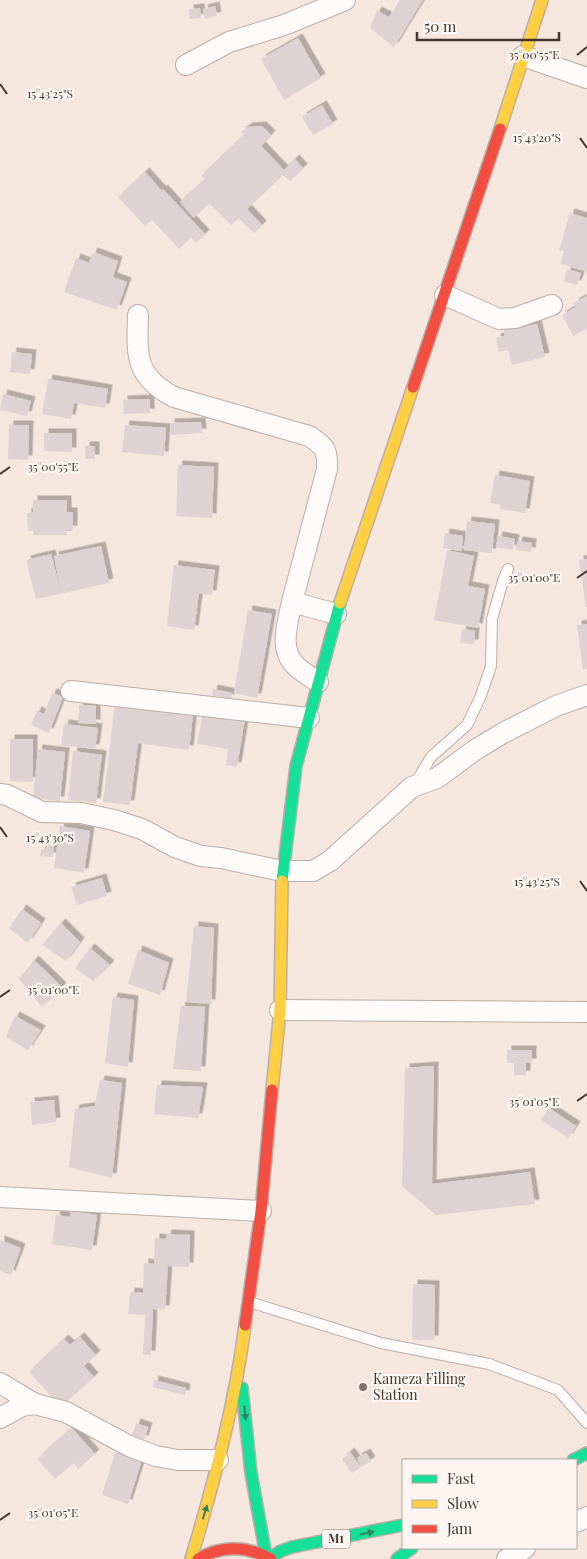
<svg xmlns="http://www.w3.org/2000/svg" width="587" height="1559" viewBox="0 0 587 1559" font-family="'Playfair Display',serif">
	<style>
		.building { fill: #ded2d2; filter: url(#shadow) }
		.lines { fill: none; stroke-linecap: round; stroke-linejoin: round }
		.lane-casing { stroke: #bbaea8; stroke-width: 12 }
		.street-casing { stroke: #bbaea8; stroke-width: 22 }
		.fast-casing { stroke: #bbaea8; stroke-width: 14 }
		.slow-casing { stroke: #bbaea8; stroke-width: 14 }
		.jam-casing { stroke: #bbaea8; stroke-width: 14 }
		.lane { stroke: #fefbfa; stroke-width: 10 }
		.street { stroke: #fefbfa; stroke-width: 20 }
		.fast { stroke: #16e098; stroke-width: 11 }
		.slow { stroke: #ffcf43; stroke-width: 11 }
		.jam { stroke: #f24e42; stroke-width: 11 }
		.oneway { fill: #2f825e }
		.ticks { fill: none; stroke: #43362f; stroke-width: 2 }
		.poi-dot { fill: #81746c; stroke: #fcf5f1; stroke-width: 2 }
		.labels { text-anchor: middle; stroke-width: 4.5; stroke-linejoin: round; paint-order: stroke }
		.shield { fill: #fcf5f1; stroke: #7a6f69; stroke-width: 1 }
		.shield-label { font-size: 12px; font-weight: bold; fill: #43362f }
		.poi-label { font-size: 14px; fill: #43362f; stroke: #fcf5f1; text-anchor: start }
		.ticks-label { font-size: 12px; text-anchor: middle; fill: #43362f; stroke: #fcf5f1; stroke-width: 4.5; stroke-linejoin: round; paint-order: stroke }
	</style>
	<defs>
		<filter id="shadow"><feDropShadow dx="4.5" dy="-4.5" stdDeviation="0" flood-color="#0004"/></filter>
	</defs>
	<rect width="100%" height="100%" fill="#f5e6de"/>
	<!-- building -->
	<path class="building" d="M400,0H423L394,47L370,28L377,11L389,17Z
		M215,6L217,16L205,19L203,9Z
		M200,8L201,18L190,19L189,9Z
		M298,38L321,78L284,100L261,59Z
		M322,105L333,124L313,135L302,117Z
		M262,126L271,135L261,146L284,170L295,159L303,168L290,181L283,175L247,209L262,225L254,233L239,218L231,225L209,203L194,218L180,202L205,180L201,176L244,135L241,132L248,127Z
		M145,172L162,191L163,189L205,234L196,243L191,237L179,249L152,220L145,226L118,197Z
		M570,213L587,218V272L561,264L564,251L559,250Z
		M93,252L118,261L113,277L127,282L117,310L64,292L76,258L89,263Z
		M567,269L581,273L577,285L564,281Z
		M587,296V329L573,336L562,315L576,307L574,303Z
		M517,324V328L537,324L545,357L512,365L508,350L499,352L496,338L505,336L503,328Z
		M12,352L32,354L30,374L10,372Z
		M48,379L108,389L105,408L74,403L71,419L42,414Z
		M3,394L31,401L27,416L0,410Z
		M150,399V413L124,414L123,400Z
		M201,422L202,433L171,435L170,423Z
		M9,425H29L28,460L8,459Z
		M125,425L166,428L164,456L122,452Z
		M44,433H72V452L44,451Z
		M85,446H95V459H86Z
		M178,465L214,467L212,518L176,516Z
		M495,475L530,481L525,513L500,509L501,505L490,503Z
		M33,500H67V512H73V530H67V535H33V531H28L27,513L33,512Z
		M467,521L495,524L492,553L464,550Z
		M445,533L463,536L461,551L443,548Z
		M498,536L515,539L513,550L496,547Z
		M518,541L532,543L531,552L516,550Z
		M101,546L109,583L36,599L26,560L51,554L61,591L54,556Z
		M447,550L474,556L468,586L485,589L478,628L434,620Z
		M587,559V607H586L579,560Z
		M174,565L215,570L212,595L199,593L194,630L167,626Z
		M248,610L272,614L257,698L234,693Z
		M587,624V669H583L577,625Z
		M462,629L475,631L474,644L460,643Z
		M213,689L232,693L231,699L212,695Z
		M52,693L63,697L49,733L31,725L37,711L44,714Z
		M115,704L193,714L189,750L138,743L130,805L103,802Z
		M79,705L96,706V724L78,723Z
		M203,711L245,718L237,767L226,765L228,749L197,744Z
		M64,724L98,728L95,749L61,745Z
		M10,739H33V782L10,781Z
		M38,749L65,752L60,801L33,798Z
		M73,751L102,755L96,803L68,800Z
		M60,826L90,831L84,873L54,868Z
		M47,839H54L53,857L40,856L41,849L46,850Z
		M102,878L107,896L77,905L71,887Z
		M22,909L41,923L28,943L9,928Z
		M61,923L80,942L66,961L42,945Z
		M194,926L214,928L211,1004L186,1002Z
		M90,948L110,965L93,981L75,968Z
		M138,950L169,963L160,995L128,984Z
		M34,960L62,987L42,1007L19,979Z
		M113,997L134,1000L128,1067L105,1063Z
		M181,1006L205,1007L201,1071L173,1069Z
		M15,1016L41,1030L28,1050L6,1037Z
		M507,1050H532V1063H526V1075H514V1063H507Z
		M434,1066L432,1184L530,1172L535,1204L436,1215L402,1186L405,1068Z
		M100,1080L122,1083L112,1178L69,1167L75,1109L95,1106Z
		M157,1085L203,1087L198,1118L154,1114Z
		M54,1100L56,1122L32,1125L30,1102Z
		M549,1108L576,1126L568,1138L541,1120Z
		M71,1211L97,1215L92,1250L52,1244L56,1215L70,1217Z
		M167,1234L190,1235L189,1267L168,1266L165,1310L153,1309L151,1355H143L145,1315L128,1314L130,1292L143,1293L144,1263L154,1264L155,1238L166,1239Z
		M0,1240L21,1248L11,1275L0,1271Z
		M413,1284L435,1285L434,1340H412Z
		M80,1337L96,1355L84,1366L94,1377L61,1407L29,1372L64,1339L70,1345Z
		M154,1380L186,1388L185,1395L153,1387Z
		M136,1423L148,1427L144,1440L132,1436Z
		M72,1428L95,1454L78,1469L74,1463L55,1479L37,1459Z
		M115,1452L142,1460L128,1504L102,1495Z
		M350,1452L361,1467L352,1473L342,1459Z
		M366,1453L371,1461L362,1467L357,1458Z"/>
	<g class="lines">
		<defs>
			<path id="lane" d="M416,782L431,757L467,725L480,698L491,666L492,619L503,581L508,569
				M249,1302L381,1343L489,1364L558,1390L587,1423"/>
			<path id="street" d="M523,56L587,78
				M186,65L229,42L284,25L345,0
				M445,295L499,319L515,318L552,305
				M138,315C137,355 134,376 174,397L309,436C325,446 328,450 327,469L292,602L336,614
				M292,602C288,622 278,649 296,666C302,672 311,677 318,682
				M71,691L309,718
				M0,794L7,795L42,812L81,813L114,820L142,829L175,847L201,856L221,858L282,871H313L330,861L412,787L437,778L475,750L503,733L556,706L587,695
				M280,1010L587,1012
				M0,1197L261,1211
				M0,1383L35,1404
				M0,1418L22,1406L35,1404L66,1412L129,1446L156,1456L178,1460H218
				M576,1522L587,1517
				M507,1559L525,1548"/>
			<path id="fast" d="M282,881L296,766L340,603
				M242,1388L251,1473L266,1556
				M573,1460L587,1453
				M270,1558L281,1551L292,1547L403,1525
				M397,1559L412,1548"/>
			<path id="slow" d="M500,129L542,0
				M340,603L413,387
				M272,1090L280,1010L282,881
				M191,1559C214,1482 235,1404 245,1325"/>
			<path id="jam" d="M413,387L500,129
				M245,1325L261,1211L272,1090
				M198,1559C222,1545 247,1546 271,1559"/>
		</defs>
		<!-- lane casing -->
		<use href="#lane" class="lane-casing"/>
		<!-- street casing -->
		<use href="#street" class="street-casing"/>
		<!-- fast casing -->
		<use href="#fast" class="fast-casing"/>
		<!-- slow casing -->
		<use href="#slow" class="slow-casing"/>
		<!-- jam casing -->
		<use href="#jam" class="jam-casing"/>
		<!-- lane -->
		<use href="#lane" class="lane"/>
		<!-- street -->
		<use href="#street" class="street"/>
		<!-- fast -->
		<use href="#fast" class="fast"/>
		<!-- slow -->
		<use href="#slow" class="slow"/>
		<!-- jam -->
		<use href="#jam" class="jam"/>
	</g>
	<!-- one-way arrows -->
	<defs><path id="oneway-solid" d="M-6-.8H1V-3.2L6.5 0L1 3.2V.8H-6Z" transform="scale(1.25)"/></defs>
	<g class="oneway">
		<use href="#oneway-solid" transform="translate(245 1413) rotate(84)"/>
		<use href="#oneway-solid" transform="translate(205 1512) rotate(-73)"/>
		<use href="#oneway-solid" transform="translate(367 1533) rotate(-12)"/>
	</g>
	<!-- ticks -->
	<path class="ticks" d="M577,55L587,47M0,84L7,94M580,138L587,148M0,474L10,467M577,578L587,571M0,827L7,837M580,881L587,891M0,997L10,990M577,1101L587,1094M0,1520L10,1513"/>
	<!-- markers -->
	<circle class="poi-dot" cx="363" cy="1387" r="5"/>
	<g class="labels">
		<!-- shield labels -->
		<rect class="shield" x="322" y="1529.5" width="28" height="19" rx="4"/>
		<g class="shield-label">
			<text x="336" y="1543">M1</text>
		</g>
		<!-- poi labels -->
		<g class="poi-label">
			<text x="373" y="1384">Kameza Filling<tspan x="373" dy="16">Station</tspan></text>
		</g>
	</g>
	<g class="ticks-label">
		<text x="534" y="59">35°00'55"E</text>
		<text x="50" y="98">15°43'25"S</text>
		<text x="537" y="142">15°43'20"S</text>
		<text x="53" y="471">35°00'55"E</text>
		<text x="534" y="582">35°01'00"E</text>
		<text x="50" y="842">15°43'30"S</text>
		<text x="537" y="886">15°43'25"S</text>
		<text x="53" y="994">35°01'00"E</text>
		<text x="534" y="1106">35°01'05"E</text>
		<text x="53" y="1517">35°01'05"E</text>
	</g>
	<!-- legend -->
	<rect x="402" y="1459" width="175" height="90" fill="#fcf5f1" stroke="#b2a9a3"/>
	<rect x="412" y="1475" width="25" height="8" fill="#16e098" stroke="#b2a9a3"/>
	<text x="447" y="1484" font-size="15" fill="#43362f">Fast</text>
	<rect x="412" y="1500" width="25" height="8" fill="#ffcf43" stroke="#b2a9a3"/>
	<text x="447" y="1509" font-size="15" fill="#43362f">Slow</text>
	<rect x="412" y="1525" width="25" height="8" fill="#f24e42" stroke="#b2a9a3"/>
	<text x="447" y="1534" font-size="15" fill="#43362f">Jam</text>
	<!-- scale -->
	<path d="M417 32v8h142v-8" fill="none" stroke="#43362f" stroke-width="2.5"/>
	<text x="424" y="32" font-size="15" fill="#43362f" stroke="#fcf5f1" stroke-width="4" paint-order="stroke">50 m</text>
</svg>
